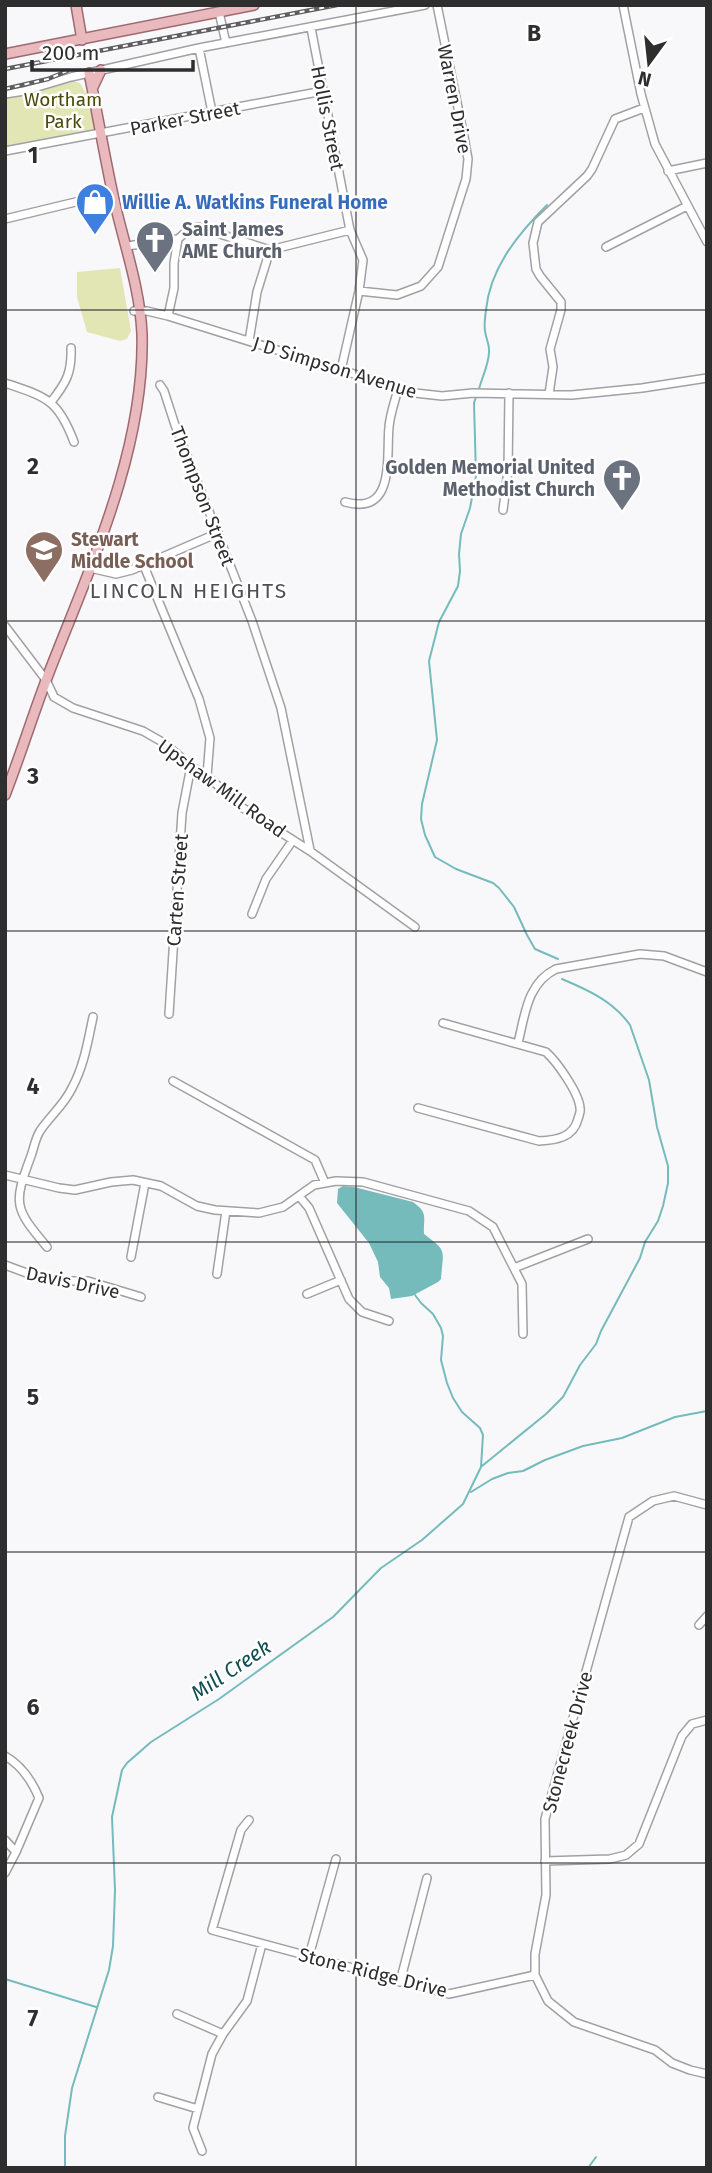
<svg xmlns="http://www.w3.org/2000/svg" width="712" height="2173" viewBox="0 0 712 2173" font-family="'Fira Sans',sans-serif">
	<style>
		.green { fill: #e2e5b4 }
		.water { fill: #75bbbc }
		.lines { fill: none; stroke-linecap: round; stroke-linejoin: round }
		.stream { stroke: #75bbbc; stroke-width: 2 }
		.minor-casing { stroke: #a1a1a3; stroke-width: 10 }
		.major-casing { stroke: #9e6a6f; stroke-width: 12 }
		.minor { stroke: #fff; stroke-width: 7 }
		.major { stroke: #e9b9bd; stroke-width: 9 }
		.rail-casing { stroke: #5e5e60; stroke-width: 4.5 }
		.rail { stroke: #fff; stroke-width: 2; stroke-dasharray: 5; stroke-linecap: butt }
		.grid { fill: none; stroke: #2e2e2f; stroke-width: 2; stroke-opacity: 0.55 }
		.labels { text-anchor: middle; stroke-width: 5; stroke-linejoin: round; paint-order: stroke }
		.park-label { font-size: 19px; fill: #4a4a0c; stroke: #fff }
		.street-label { font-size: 19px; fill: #2e2e2f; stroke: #fff }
		.shop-label { font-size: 19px; font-weight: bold; fill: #366cbe; stroke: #fff; text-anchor: start }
		.worship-label { font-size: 19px; font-weight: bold; fill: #5b616d; stroke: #fff; text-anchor: start }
		.education-label { font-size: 19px; font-weight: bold; fill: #785e54; stroke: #fff; text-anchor: start }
		.neighbourhood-label { font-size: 21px; letter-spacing: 2px; fill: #4f4f52; stroke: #fff }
		.water-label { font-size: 21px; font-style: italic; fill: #104e50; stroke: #fff }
		.grid-label { font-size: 23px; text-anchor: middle; font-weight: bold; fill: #2e2e2f; stroke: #fff; stroke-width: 5; stroke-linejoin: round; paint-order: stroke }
	</style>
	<rect width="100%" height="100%" fill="#f8f8fb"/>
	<!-- green -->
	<path class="green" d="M73,81L80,83L85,92L88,93L96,130L5,147V97L26,95Z
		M120,268L131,331L127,339L120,341L87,332L77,297V272Z"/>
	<!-- water -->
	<path class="water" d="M343,1186L354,1187L413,1202C429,1213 423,1218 424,1234C448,1252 443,1249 441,1279L438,1282L412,1296L391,1299L389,1288L380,1277L378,1262L369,1243L337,1203L338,1189Z"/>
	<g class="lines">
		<!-- stream -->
		<path class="stream" d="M479,389C482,377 489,364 489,352C490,345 486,339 485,331C484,325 485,317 486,310C490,268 518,234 547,205
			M476,397L474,403L476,476L470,508L461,534L459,554L460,571L458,586L439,622L429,661L437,740L422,804L421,819L425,835L435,857L456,869L493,883L499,888L514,907L527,935L535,949L558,959
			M482,1466L546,1414L563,1397L580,1365L596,1344L601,1331L640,1258L645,1242L658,1221L663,1206L668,1183V1166L657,1127L649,1080L630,1025C613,1001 588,990 562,979
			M471,1492L492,1479L508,1473L523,1471L545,1460L583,1446L622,1438L675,1417L707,1411
			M5,1979L96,2007
			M65,2168V2136L72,2088L109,1970L113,1946L115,1890L112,1817L122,1770L127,1763L151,1742L219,1699L333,1617L381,1568L422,1540L463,1504L481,1467L483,1435L480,1428L462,1412L453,1398L447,1383L441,1360L443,1336L441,1328L433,1314L421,1303L415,1295
			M588,2168L596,2157"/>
		<defs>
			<path id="minor" d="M623,5L641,94L655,144L707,242
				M219,12L226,43
				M311,28L350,230L363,260L359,291L341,370
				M199,48L212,112
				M5,94L24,91L71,77L199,48L425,5
				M5,151L323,91
				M668,171L707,163
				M5,219L113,193
				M127,246L178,239
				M606,247L687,206
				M359,291L397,295L421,286L438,267L466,179L468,159L464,137L437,5
				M134,311H147L168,316L415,393L442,396L473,393L572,395L642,388L707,378
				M168,316L174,288V263L178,239L187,231L198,227L270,250L350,230
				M249,341L257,292L270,250
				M5,383C46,397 58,399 74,442
				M160,385L164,391L175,425L252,621L281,708L310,850
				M549,394L553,367L550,349L561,310V302L540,276L536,269L533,243L538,222L587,176L592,169L615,119L644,108
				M51,402C66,383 72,373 71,348
				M345,502C396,516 386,457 389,427C390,414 395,401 398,389
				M503,510L508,471L509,393
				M144,566L199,699L210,738L207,776
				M90,568L116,574L132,570L218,533
				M5,626L46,680L54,697L73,708L143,731L164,743L191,766L207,776L243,808L310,851L415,927
				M252,914L266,879L293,840
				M169,1014L182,813L191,766
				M518,1043C525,1015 527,983 556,969L640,954L664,956L707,972
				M173,1081L315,1160L325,1183
				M418,1108L539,1141C556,1140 573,1138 578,1119C579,1115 581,1112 580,1108C579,1093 557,1062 546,1052L443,1023
				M5,1175L59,1188L75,1190L111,1182L133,1180L161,1186L197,1206L215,1210L259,1213L283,1207L314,1185L336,1181L363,1182L469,1211L493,1227L522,1284L523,1334
				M299,1196L309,1208L349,1299L362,1312L389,1321
				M47,1247C14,1208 13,1204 31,1156C34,1148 35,1139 40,1131C50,1116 64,1105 72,1088C84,1066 88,1041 93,1017
				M131,1257L145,1183
				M5,1265L40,1278L55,1281H88L141,1297
				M514,1268L588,1239
				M217,1274L226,1211
				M307,1294L341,1280
				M707,1505L674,1496L653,1501L629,1517L545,1819L546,1895L535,1954V1975L548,2001L574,2022L655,2050L672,2063L690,2070L707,2074
				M699,1625L707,1616
				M5,1756C21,1765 32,1781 39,1798L16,1852L5,1873
				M249,1820L241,1830L212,1930L449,1994L535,1975
				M5,1840L16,1852
				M545,1861L610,1859L626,1855L639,1844L682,1736L692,1724L707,1720
				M309,1956L336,1859
				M400,1982L427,1878
				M177,2014L223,2034
				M158,2097L198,2109
				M202,2151L193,2128L212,2054L223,2034L247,2001L262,1944"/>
			<path id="major" d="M76,5L82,40
				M5,54L254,5
				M93,87L101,70
				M5,795C21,754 34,711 50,670C91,565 145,448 142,334C140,289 125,247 115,204C105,160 98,116 89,73"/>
		</defs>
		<!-- minor casing -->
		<use href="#minor" class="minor-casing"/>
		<!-- major casing -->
		<use href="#major" class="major-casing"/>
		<!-- minor -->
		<use href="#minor" class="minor"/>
		<!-- major -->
		<use href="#major" class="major"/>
		<defs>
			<path id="rail" d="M5,69L337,5
				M5,89L48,79L67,71"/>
		</defs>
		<!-- rail casing -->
		<use href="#rail" class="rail-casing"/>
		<!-- rail -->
		<use href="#rail" class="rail"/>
	</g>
	<!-- grid -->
	<path class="grid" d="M356,5V2168M5,310H707M5,621H707M5,931H707M5,1242H707M5,1552H707M5,1863H707"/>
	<!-- icons -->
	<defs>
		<symbol id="shop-pin" viewBox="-11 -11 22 30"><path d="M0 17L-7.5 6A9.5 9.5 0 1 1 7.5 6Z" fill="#3f7fe0" stroke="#fff"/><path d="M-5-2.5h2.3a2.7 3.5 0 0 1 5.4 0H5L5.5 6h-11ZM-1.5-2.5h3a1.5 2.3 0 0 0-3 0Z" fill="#fff"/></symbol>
		<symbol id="church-pin" viewBox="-11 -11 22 30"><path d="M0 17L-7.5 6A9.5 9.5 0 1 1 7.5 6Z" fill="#6b7280" stroke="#fff"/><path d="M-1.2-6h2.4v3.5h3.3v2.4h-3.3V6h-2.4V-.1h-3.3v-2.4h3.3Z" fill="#fff"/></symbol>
		<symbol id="school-pin" viewBox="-11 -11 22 30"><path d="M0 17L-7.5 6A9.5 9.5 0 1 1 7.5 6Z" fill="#8d6e63" stroke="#fff"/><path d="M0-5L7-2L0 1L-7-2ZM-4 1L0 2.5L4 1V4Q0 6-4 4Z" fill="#fff"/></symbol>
	</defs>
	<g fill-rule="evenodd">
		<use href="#shop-pin" x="73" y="180" width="44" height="60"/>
		<use href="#church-pin" x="133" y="218" width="44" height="60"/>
		<use href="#church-pin" x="600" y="456" width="44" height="60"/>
		<use href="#school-pin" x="22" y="528" width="44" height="60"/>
	</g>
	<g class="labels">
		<!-- park labels -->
		<g class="park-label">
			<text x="63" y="106">Wortham<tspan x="63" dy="22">Park</tspan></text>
		</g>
		<!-- street labels -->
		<g class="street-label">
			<text transform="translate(455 99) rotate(79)" y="7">Warren Drive</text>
			<text transform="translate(185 118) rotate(-11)" y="7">Parker Street</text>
			<text transform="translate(328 118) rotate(79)" y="7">Hollis Street</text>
			<text transform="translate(335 367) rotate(17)" y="7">J D Simpson Avenue</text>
			<text transform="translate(203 496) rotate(69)" y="7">Thompson Street</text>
			<text transform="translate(222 788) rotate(36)" y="7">Upshaw Mill Road</text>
			<text transform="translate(177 890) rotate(-86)" y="7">Carten Street</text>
			<text transform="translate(73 1282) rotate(12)" y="7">Davis Drive</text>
			<text transform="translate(567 1742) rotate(-75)" y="7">Stonecreek Drive</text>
			<text transform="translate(373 1972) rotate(14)" y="7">Stone Ridge Drive</text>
		</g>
		<!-- shop labels -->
		<g class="shop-label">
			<text x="122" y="209">Willie A. Watkins Funeral Home</text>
		</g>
		<!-- worship labels -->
		<g class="worship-label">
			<text x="182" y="236">Saint James<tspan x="182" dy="22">AME Church</tspan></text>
			<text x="595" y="474" text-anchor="end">Golden Memorial United<tspan x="595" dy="22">Methodist Church</tspan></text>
		</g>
		<!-- education labels -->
		<g class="education-label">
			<text x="71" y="546">Stewart<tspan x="71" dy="22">Middle School</tspan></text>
		</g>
		<!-- neighbourhood labels -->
		<g class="neighbourhood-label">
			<text x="189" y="598">LINCOLN HEIGHTS</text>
		</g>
		<!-- water labels -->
		<g class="water-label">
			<text transform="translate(231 1670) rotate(-34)" y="7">Mill Creek</text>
		</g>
	</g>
	<g class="grid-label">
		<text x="534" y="41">B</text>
		<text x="33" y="163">1</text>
		<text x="33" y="474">2</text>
		<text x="33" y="784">3</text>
		<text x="33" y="1094">4</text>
		<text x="33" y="1405">5</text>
		<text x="33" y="1715">6</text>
		<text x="33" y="2026">7</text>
	</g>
	<!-- border -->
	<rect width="712" height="2173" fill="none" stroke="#2e2e2f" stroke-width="14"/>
	<!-- north arrow -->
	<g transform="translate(649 63) rotate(195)" stroke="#ffffff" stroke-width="5" paint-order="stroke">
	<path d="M0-5L12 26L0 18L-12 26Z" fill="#2e2e2f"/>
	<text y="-10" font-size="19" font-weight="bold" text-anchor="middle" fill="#2e2e2f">N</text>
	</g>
	<!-- scale -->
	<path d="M32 60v10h161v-10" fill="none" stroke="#2e2e2f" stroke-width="3.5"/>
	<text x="42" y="60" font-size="21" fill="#2e2e2f" stroke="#ffffff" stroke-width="5" paint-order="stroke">200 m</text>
</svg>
